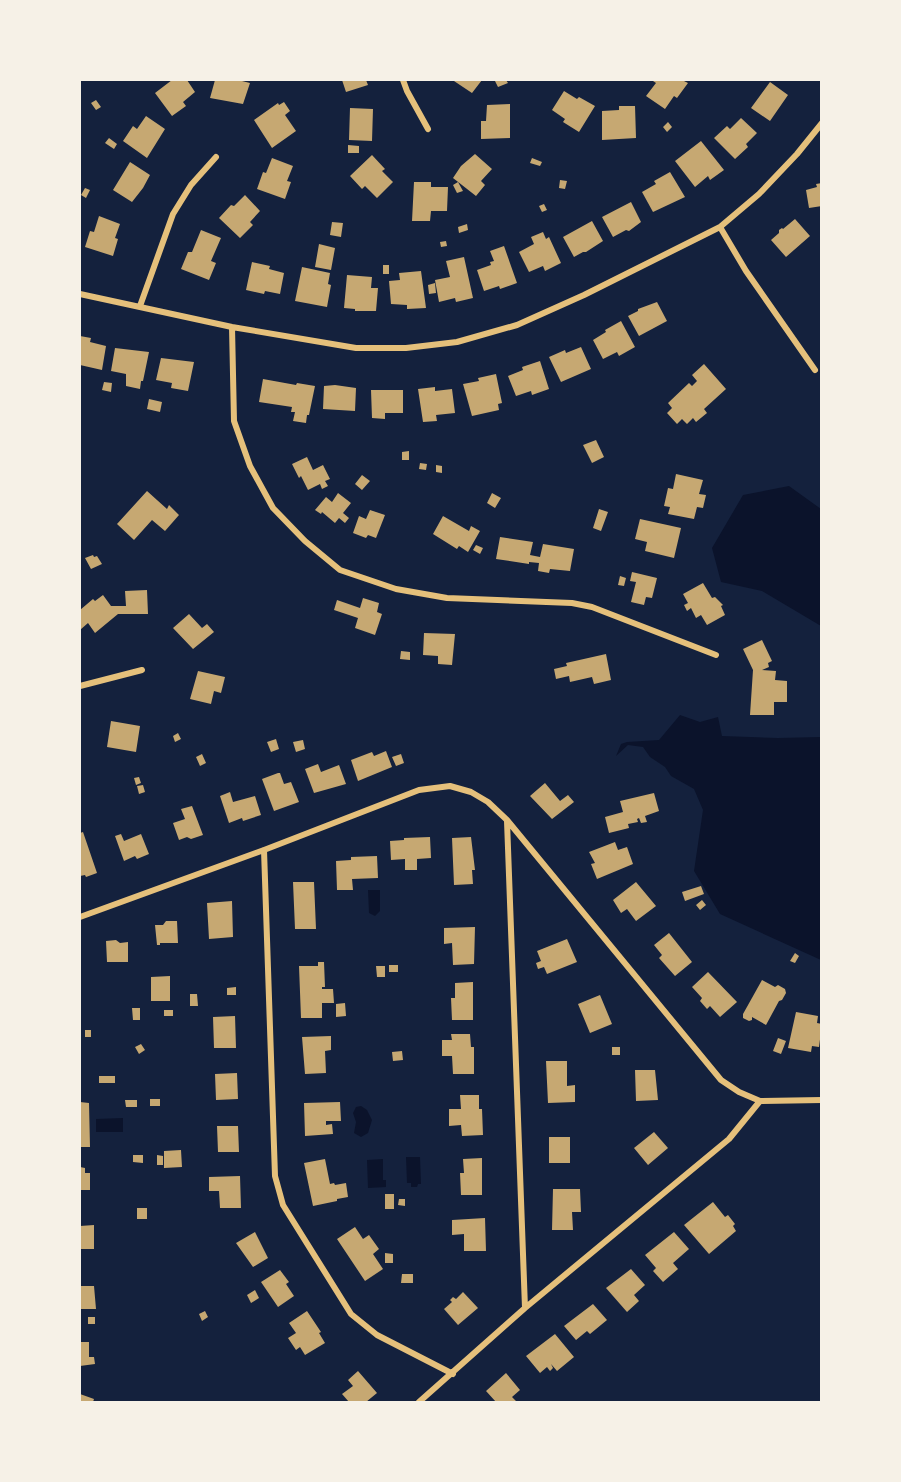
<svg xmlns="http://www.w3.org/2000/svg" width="901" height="1482" viewBox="0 0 901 1482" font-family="Commissioner,sans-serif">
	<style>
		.water { fill: #0b132b }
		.building { fill: #c6a872 }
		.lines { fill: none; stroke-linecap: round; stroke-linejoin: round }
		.minor { stroke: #e5c07b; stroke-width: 6 }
	</style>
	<rect width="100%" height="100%" fill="#14213d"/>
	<!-- water -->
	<path class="water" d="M789,486L821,509V626L762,591L721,582L712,548L743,495Z
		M680,715L700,722L718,717L722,736L778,738L821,737V960L720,914L694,871L703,810L694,789L671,776L665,767L650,757L643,747L628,745L616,756L621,744L627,742L659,740Z
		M368,890H380V911L375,916L369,913Z
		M361,1106L367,1110L372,1120L368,1133L361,1137L354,1133L356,1122L353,1113L356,1107Z
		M123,1118V1132H96V1119Z
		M406,1157H420L421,1184H418L417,1187H411V1183H407Z
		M383,1159V1180H386V1187L368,1188L367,1160Z"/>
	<!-- building -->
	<path class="building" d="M172,80H187L195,92L183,102L186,106L172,116L155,93Z
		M215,80H238L250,83L243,104L210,98Z
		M342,80H366L368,85L346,92Z
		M455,80H482L472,93L454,81Z
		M498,80H506L508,83L498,87L495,81Z
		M655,80H682L688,83L677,98L674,96L665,109L646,96L656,83L653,81Z
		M770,82L788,95L770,121L751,108Z
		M564,91L577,99L579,97L595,106L579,132L563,122L565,119L552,110Z
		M96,100L101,107L96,110L91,103Z
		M284,102L290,111L285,115L296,131L272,148L254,120L278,103L279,105Z
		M510,104V138L481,139V121H486L487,105Z
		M619,106H635L636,138L602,140V111L619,110Z
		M350,108L373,109L372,141L349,140Z
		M146,116L165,129L147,158L123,141L133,126L137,129Z
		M741,118L757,133L746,144L748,147L735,159L714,138L727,126L730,129Z
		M668,122L672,127L667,132L663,127Z
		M109,138L117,144L114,149L105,143Z
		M701,141L724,170L710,180L708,176L695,187L675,161Z
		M348,145L359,146V153H348Z
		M475,154L492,169L481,181L485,185L476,196L453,178L461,166Z
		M372,155L385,169L382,171L393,182L377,198L365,186L362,189L350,176Z
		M272,158L293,166L287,181L291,182L285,199L257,189L263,172L266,173Z
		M532,158L542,162L540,166L530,163Z
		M130,162L150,175L143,188L132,202L113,190Z
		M670,172L685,197L653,212L642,192L656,184L654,181Z
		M560,180L567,181L565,189L559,188Z
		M414,182H431V187H448L447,211H431L430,221H412Z
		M458,182L463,191L457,193L453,185Z
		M822,183V206L809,208L806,190L817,187L816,184Z
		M85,188L90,190L86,198L81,195Z
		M245,195L260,211L250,222L253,225L240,238L219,218L231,205L234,206Z
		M631,202L641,222L629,231L626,230L613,237L602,217Z
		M544,204L547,210L542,212L539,206Z
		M99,216L120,224L115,238L118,239L113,256L85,247L90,231L94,232Z
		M795,219L810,236L786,257L771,240L779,233V230L782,228L783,229Z
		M592,221L603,241L586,252H583L574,257L563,237Z
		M332,222L343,223L341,237L330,235Z
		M467,224L468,230L459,233L458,227Z
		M201,230L221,238L211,261L216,263L209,280L181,269L188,252H192Z
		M543,232L546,239L549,237L561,263L545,271L543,266L529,272L519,252L534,244L531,237Z
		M446,241L447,246L441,247L440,242Z
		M319,244L335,248L331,270L315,267Z
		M504,246L517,283L500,289L499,286L484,291L477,270L491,265L490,262L494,261L490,251Z
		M464,257L473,298L456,302L455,298L439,302L435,280L450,277L446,261Z
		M252,262L270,266L269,269L284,273L280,294L265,291L264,294L246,290Z
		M383,265H389V274H383Z
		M302,267L330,273L328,284L331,285L327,307L295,301Z
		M421,271L426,308L407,309V305L391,304L389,281L400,280L399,273Z
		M347,275L372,277L371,288H378L376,311H355V309L344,308Z
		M435,283L436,293L429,294L428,285Z
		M657,302L667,321L639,336L628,316L638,311V309Z
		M621,321L635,347L619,356L617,352L603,359L593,340L606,332L605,330Z
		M80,336L91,338L90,342L106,346L102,370L80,365Z
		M581,347L591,369L561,382L549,357L565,350L566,353Z
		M115,348L149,352L143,381H141L140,389L126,386V374L111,371Z
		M161,358L194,362L188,391L171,388L172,383L156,380Z
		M540,361L549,389L532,395L531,391L516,396L508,376L523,370L522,367Z
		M704,364L726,389L704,409L707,413L696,422L693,418L687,424L682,419L677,424L667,413L672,408L668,403L689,383L692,386L697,381L692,375Z
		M496,374L502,403L498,404L499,410L472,416L463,384L479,381L478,378Z
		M263,379L296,385L297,383L315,386L309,415H307L306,423L293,421L295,412H291L292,407L259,402Z
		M104,382L112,383L111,392L102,390Z
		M335,385L356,388L355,411L323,409L324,386Z
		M435,387V391L452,389L455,413L436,415L437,421L423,422L418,389Z
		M371,390H403V413H385V419L372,418Z
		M149,399L162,402L160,412L147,409Z
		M596,440L604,457L592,463L583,445Z
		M409,451V460H402V452Z
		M307,457L313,470L323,465L330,479L325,481L328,486L322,489L320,484L308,490L301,476L299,478L292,464Z
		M420,463L427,464L426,470L419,469Z
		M436,465L442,466V473L436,472Z
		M676,474L703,480L699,494L706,495L703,508L697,507L694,519L668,514L670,507L664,506L668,488L673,489Z
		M362,475L370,481L362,490L355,484Z
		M147,491L167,509L169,505L179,515L165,531L152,520L134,540L117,524Z
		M338,493L351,503L343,513L349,518L345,523L339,518L335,523L322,512L321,514L315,510L326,497L332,502Z
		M492,493L501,498L495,508L487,503Z
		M599,509L608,512L601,531L593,528Z
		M370,510L385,515L376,538L368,535L366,538L353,533L359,516L366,519Z
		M443,516L469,531L471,526L480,531L468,552L459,546L457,549L433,534Z
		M640,519L681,528L674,558L645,551L647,542L635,539Z
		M500,537L533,542L530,555L540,557L543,544L574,549L570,571L550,569L549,573L538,571L539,563L529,562V564L496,559Z
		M476,545L483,548L480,554L473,550Z
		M93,555L94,557L97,556L102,564L91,569L85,558Z
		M632,572L657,578L652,598L646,597L644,605L631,602L636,582L630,581Z
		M620,576L626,578L624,586L618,585Z
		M703,583L712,598L715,597L723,605L721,606L725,615L707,625L701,615L696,618L691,608L687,611L684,605L688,603L683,594Z
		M147,590L148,614H118L95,633L88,623L80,630V610L93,599L95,601L103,595L111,606H126L125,591Z
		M363,598L379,603L377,612L382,614L375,635L355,628L358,618L334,610L337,600L360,608Z
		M189,614L202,628L207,624L214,632L193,649L173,628Z
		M424,633L455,634L452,665L438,664V656L423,655Z
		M762,640L772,661L768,663L769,667L762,670L776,671L775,680L787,681V702H774V715H750L753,670L743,649Z
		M401,651L410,652V660L400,659Z
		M606,654L611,680L594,684L592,677L570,682L569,676L556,679L554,669L567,666L566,663Z
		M198,671L225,677L221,693L214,691L211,704L190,699Z
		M111,721L140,726L136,752L107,747Z
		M178,733L181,739L175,742L173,736Z
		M276,739L279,749L271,752L267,742Z
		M303,740L305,749L296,752L293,742Z
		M386,751L392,767L358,781L351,760L372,752L374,756Z
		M202,754L206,763L200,766L196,757Z
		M401,754L404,763L396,766L392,757Z
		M318,764L321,772L339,765L346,784L314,793L305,769Z
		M278,773H280L284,784L291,782L299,802L274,811L262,779Z
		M139,777L141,783L136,785L134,778Z
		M545,783L560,801L568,795L574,802L552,819L530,796Z
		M143,785L145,792L139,794L137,786Z
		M230,792L233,802L255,796L261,815L243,821L242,818L229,823L220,796Z
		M654,793L659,811L645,816L647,822L641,823L639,818L637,819L638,822L628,824L629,828L609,833L605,817L623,812L620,801Z
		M192,806L203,835L191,839L187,837L179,840L173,823L185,819L181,809Z
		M83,832L97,873L86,877L85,875L80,876V833Z
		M121,834L124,841L141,834L149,854L137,859L135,856L124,861L115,836Z
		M430,837L431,858L417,859V870H405V859L391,860L390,841L404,840V838Z
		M471,837L475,870H472L473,884L454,885L452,838Z
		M615,842L618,850L627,847L633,864L597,879L591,864L595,863L589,852Z
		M377,856L378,878L352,879L353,890H337L336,861L351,860V857Z
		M293,882H314L316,929H295Z
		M636,882L656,906L636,921L627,909L621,913L613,900Z
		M701,886L704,894L685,901L682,892Z
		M702,900L706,905L700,910L696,905Z
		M232,901L233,937L209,939L207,903Z
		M166,921H177L178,943H160V945H157L155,925H163Z
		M475,927L474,964L453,965L452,943L444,944V928Z
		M669,933L692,962L675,976L659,958L662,955L654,945Z
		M567,939L577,962L547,974L544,967L538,969L536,963L541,961L537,951Z
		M116,940L120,943L128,942V962H107L106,941Z
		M795,953L799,956L795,963L790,961Z
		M318,962H324L325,987H322V989H333L334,1003H322V1018H301L299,966H318Z
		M389,965H398V972H389Z
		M376,966H385V977H377Z
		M708,972L737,1002L720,1017L710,1006L707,1009L700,1001L702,998L692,987Z
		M170,976V1001H151V977Z
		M762,980L775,987L778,985L785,989L786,993L782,1000L779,1001L766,1025L752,1017V1020L749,1021L743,1018V1014Z
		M473,982V1020H452L451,998H455V983Z
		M236,987V995H227V988Z
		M190,994H197L198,1006H190Z
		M600,995L612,1024L590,1033L578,1004Z
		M345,1003L346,1016L336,1017V1004Z
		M132,1008H140V1020H133Z
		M164,1010H173V1016H164Z
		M796,1012L818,1016L817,1023L822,1024L819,1047L812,1046L811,1052L788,1048Z
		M235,1016L236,1048H214L213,1017Z
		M85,1030H91V1037H85Z
		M451,1034H470L471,1047H474V1074H453L452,1056H442V1040H452Z
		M331,1036V1050L325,1051L326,1073L305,1074L302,1037Z
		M778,1038L786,1041L781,1054L773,1051Z
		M141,1044L145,1050L139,1054L135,1047Z
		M612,1047H620V1055H612Z
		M402,1051L403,1060L393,1061L392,1052Z
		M546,1061H567V1086L575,1085V1102L548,1103Z
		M635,1070H655L658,1100L636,1101Z
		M237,1073L238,1099L216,1100L215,1074Z
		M99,1076H115V1083H99Z
		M460,1095H479V1109H482L483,1135L462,1136L461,1125L449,1126V1109H461Z
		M150,1099H160V1106H150Z
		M125,1100H137V1107H126Z
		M80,1102L89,1103L90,1147H80Z
		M340,1102L341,1121H326V1125L332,1124L333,1134L305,1136L304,1103Z
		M217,1126H238L239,1152H218Z
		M654,1132L668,1148L648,1165L634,1148Z
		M549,1137H570V1163H549Z
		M181,1150L182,1167L164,1168V1151Z
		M133,1155H143V1163L133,1162Z
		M157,1155L163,1156V1165H157Z
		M482,1158V1195H461L460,1173H464L463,1159Z
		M325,1159L330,1184L334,1183L335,1185L346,1183L348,1197L337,1199V1201L313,1206L304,1163Z
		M80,1167L85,1168V1173H90V1190H80Z
		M240,1176L241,1208H220L219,1191H209V1177Z
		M553,1189H580L581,1212H572L573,1230H552Z
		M385,1194H394V1209H385Z
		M399,1199H405V1206L398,1205Z
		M713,1202L725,1217L728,1215L735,1224L733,1226L736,1231L709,1254L684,1225Z
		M137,1208H147V1219H137Z
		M485,1218L486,1251H464V1234L452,1235V1220Z
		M94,1225V1249H80V1226Z
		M355,1227L363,1239L369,1235L379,1249L373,1254L383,1269L365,1281L337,1239Z
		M255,1232L268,1258L253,1267L236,1243Z
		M674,1232L689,1249L673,1263L678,1269L663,1282L653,1271L656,1268L645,1255Z
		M385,1253L393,1254V1263H385Z
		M631,1269L645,1285L634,1295L639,1301L627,1312L606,1288Z
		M280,1270L289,1282L286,1284L294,1296L278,1307L261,1282Z
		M402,1274H413V1283H401Z
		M80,1286H94L96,1309H80Z
		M255,1290L259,1298L251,1303L247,1295Z
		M463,1292L478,1308L458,1325L444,1309L452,1302L450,1300L453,1297L456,1299Z
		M593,1304L607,1320L590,1334L587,1331L576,1340L564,1326Z
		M205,1311L208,1317L202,1321L199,1314Z
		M307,1311L321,1332L319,1333L325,1343L305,1355L300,1347L296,1350L288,1338L296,1333L289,1323Z
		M88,1317H95V1324H88Z
		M555,1334L574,1357L557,1371L551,1364L553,1368L550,1371L547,1367L540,1373L526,1356Z
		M80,1342H89V1357H94L95,1364L80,1366Z
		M358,1371L377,1393L366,1402H349L342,1394L353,1386L348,1380Z
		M506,1373L520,1390L512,1397L517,1402H496L486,1391Z
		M80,1394L94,1399L93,1402H80Z"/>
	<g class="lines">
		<!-- minor -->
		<path class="minor" d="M403,80L407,91L428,129
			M720,227L746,271L815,370
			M80,294L232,327L356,348H406L457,342L517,325L584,295L720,227L759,194L797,154L822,123
			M140,306L173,214L191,185L216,157
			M232,327L234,421L250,466L273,508L305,541L340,570L396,589L447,598L572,603L592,607L716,655
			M80,686L142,670
			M507,821L525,1308
			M264,850L275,1176L283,1205L351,1314L377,1335L453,1374
			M80,917L264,850L419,790L450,786L471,792L488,802L507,820L721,1080L739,1092L760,1101L822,1100
			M419,1402L525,1308L729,1139L760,1101"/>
	</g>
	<!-- border -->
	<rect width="901" height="1482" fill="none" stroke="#f6f1e7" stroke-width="162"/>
</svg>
